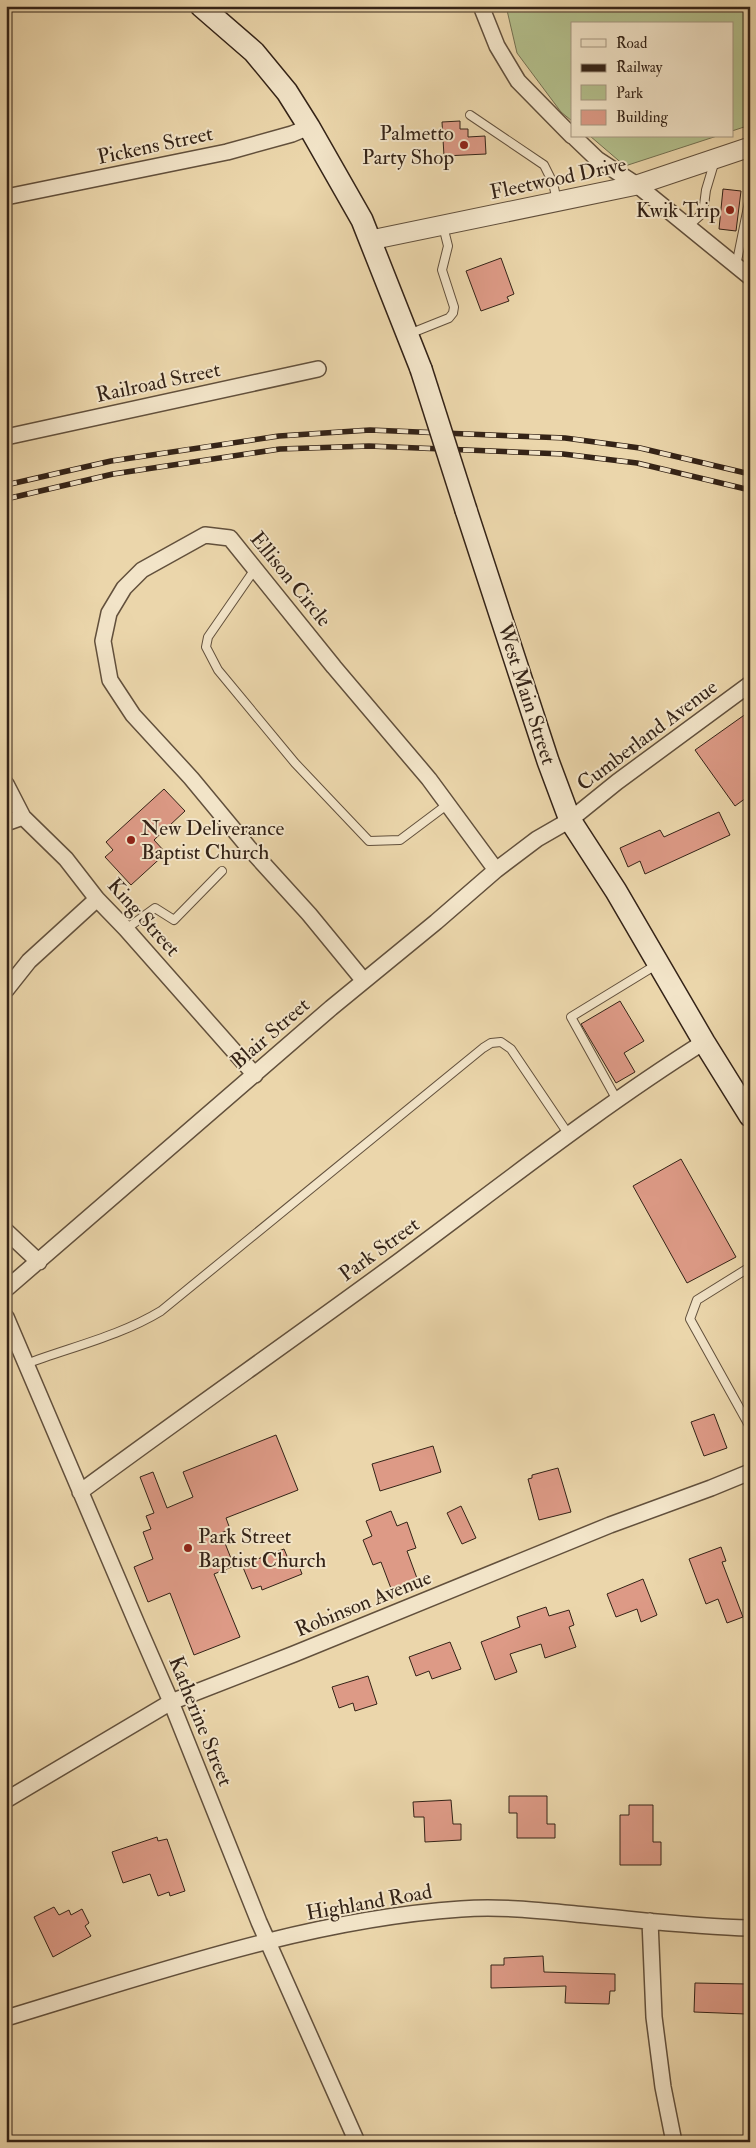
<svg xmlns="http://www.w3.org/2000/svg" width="756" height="2148" viewBox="0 0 756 2148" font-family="'IM FELL Double Pica',serif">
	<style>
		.green { fill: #b3bf8c; stroke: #747152 }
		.building { fill: #dd9a86; stroke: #342317 }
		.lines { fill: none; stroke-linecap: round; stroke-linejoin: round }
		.service-casing { stroke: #62503c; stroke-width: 10 }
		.minor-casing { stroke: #62503c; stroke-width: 18 }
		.tertiary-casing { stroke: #62503c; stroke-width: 21 }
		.secondary-casing { stroke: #342317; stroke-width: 24 }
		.service { stroke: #f2e4c8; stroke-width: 8 }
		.minor { stroke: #f2e4c8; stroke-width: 15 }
		.tertiary { stroke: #f2e4c8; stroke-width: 19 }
		.secondary { stroke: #f2e4c8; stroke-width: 21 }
		.rail-casing { stroke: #342317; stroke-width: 5.5 }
		.rail { stroke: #f2e4c8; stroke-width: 4; stroke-dasharray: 11; stroke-linecap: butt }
		.secondary-bridge-casing { stroke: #342317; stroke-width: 24; stroke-linecap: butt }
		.secondary-bridge { stroke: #f2e4c8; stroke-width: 21 }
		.poi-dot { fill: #8f2418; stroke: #f2e4c8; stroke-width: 2 }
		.labels { text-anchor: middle; stroke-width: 4; stroke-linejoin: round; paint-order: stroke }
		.poi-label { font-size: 21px; fill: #342317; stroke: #f2e4c8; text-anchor: end }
		.street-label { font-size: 21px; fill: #342317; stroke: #f2e4c8 }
	</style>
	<rect width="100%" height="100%" fill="#ebd6ab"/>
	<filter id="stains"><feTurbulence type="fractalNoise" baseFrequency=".004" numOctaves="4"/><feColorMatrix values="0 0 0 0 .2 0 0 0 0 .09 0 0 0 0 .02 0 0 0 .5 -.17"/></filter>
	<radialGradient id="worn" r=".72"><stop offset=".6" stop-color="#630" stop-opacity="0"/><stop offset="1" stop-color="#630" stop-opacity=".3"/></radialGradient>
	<!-- green -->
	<path class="green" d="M506,6H750V125L732,131V24H572V121L561,112L517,53Z
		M590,136H717L625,166Z"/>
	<!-- building -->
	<path class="building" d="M460,121V129H468V137L485,136L486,154L444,156L442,122Z
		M723,189L741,191L736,231L719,229Z
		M501,258L514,294L507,297L509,301L481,311L466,271Z
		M750,711V795L735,806L695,750Z
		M164,789L185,811L154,840L166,853L131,885L105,857L113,850L106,842Z
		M719,812L730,835L645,874L640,861L628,867L620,848L660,830L664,837Z
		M620,1001L644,1041L624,1053L635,1072L616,1083L581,1024Z
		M681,1159L736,1257L687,1283L633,1186Z
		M714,1414L727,1448L704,1456L691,1422Z
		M276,1435L298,1490L226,1518L230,1529L221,1533L234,1566L214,1574L240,1637L194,1655L170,1593L148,1602L134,1567L153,1559L143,1532L151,1529L146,1516L154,1513L140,1477L153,1472L167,1508L193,1497L183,1472Z
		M433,1446L441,1472L380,1491L372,1464Z
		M558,1468L571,1512L539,1520L528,1479L532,1478V1475Z
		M461,1506L476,1538L462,1544L447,1513Z
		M391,1511L397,1526L407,1522L416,1548L407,1551L418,1581L392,1591L381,1562L373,1565L363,1540L372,1536L366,1521Z
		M721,1547L726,1561L722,1562L743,1617L727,1623L718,1599L706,1604L689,1559Z
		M284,1549L289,1561L296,1558L302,1574L262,1590L261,1586L252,1589L242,1565Z
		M643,1579L657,1615L641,1622L637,1609L616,1617L607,1594Z
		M546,1607L549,1616L569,1610L574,1625L569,1627L576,1647L545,1658L541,1644L510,1654L517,1672L495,1680L481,1642L520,1627L517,1617Z
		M450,1642L461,1669L432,1679L429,1671L416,1676L409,1657Z
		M368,1676L377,1704L355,1711L353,1703L339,1708L332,1687Z
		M509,1796H547V1824H555V1838H517V1813H509Z
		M451,1800L453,1824H461V1840L425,1842L424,1817H414L413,1802Z
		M629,1805H653V1842H661V1865H620V1815H629Z
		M157,1837L158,1841L167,1839L185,1891L170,1896L169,1892L158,1896L150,1874L123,1883L112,1852Z
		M54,1907L59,1915L69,1910L71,1915L82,1909L89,1923L85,1926L91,1936L53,1957L34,1917Z
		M543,1956L544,1972L615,1974V1991H610L609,2004L565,2003L566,1986L491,1988V1965H504V1958Z
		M695,1983L747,1984L746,2014L694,2012Z"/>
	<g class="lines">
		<defs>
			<path id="service" d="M470,115L544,165L553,183L557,201
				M687,227L703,213L706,190L715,160
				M736,266L750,197
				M409,334L449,318L453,313L454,307L442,270L448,246L443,226
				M255,569L208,637L206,647L218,670L295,763L369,841L400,840L448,804
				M126,929L155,908L174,920L222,871
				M617,1100L571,1017L656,965
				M750,1267L697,1300L690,1319L750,1427
				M26,1364C71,1347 120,1336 161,1311L483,1048L491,1043L501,1042L511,1049L569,1135"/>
			<path id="minor" d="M481,6L497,46L518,81L572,136
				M573,136L597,159L637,185L750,277
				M6,197L227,152L292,134L309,127
				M6,437L318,369
				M6,784L23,817L66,859L97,899L126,929L255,1075
				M6,823L23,817
				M364,981L309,914L249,848L191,778L133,715L110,680L103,641L109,613L124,588L142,570L205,535L230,538L334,667L429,779L496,870
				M6,990L29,961L97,899
				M6,1231L39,1262
				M6,1289L331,1008L436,922L496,870L537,839L570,820L617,782L750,684
				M6,1317L137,1624L171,1702L259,1922L357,2142
				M80,1492C187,1413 296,1337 402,1259C502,1185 599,1108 704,1042
				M6,1800L171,1702L294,1654L610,1525L711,1488L750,1472
				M650,1921L654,2017L663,2087L674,2142
				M6,2018C152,1974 308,1919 461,1909C503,1906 545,1911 586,1915C641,1920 695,1927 750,1928"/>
			<path id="tertiary" d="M371,240L637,185L750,147"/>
			<path id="secondary" d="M201,6L254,52L287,92L309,127L362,220L421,369
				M466,510L548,761L570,820L616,891L704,1042L750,1116"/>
		</defs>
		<!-- service casing -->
		<use href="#service" class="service-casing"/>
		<!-- minor casing -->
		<use href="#minor" class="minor-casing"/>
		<!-- tertiary casing -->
		<use href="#tertiary" class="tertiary-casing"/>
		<!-- secondary casing -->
		<use href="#secondary" class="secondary-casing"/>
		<!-- service -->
		<use href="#service" class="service"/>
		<!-- minor -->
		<use href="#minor" class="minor"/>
		<!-- tertiary -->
		<use href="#tertiary" class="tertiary"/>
		<!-- secondary -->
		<use href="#secondary" class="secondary"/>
		<defs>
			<path id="rail" d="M6,485L111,461L279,436L370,430L565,438L640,448L750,474
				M6,499L113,474L280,449L369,446L563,454L637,463L750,490"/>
		</defs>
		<!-- rail casing -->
		<use href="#rail" class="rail-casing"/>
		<!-- rail -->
		<use href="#rail" class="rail"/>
		<defs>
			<path id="secondary-bridge" d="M421,369L466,510"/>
		</defs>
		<!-- secondary-bridge casing -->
		<use href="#secondary-bridge" class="secondary-bridge-casing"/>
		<!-- secondary-bridge -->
		<use href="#secondary-bridge" class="secondary-bridge"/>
	</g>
	<!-- markers -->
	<g class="poi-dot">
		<circle cx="464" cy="145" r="5"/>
		<circle cx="730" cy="210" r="5"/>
		<circle cx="131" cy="840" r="5"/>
		<circle cx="188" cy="1548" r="5"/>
	</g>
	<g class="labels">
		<!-- poi labels -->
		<g class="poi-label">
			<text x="454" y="140">Palmetto<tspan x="454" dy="24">Party Shop</tspan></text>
			<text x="720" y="217">Kwik Trip</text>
			<text x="141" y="835" text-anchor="start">New Deliverance<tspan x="141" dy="24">Baptist Church</tspan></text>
			<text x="198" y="1543" text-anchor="start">Park Street<tspan x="198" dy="24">Baptist Church</tspan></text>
		</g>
		<!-- street labels -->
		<g class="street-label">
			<text transform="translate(155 145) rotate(-12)" y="7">Pickens Street</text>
			<text transform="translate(558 178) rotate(-12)" y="7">Fleetwood Drive</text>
			<text transform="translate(158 382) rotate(-12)" y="7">Railroad Street</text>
			<text transform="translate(291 579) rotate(51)" y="7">Ellison Circle</text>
			<text transform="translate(527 694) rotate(72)" y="7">West Main Street</text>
			<text transform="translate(647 735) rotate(-37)" y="7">Cumberland Avenue</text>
			<text transform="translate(144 917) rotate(48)" y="7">King Street</text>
			<text transform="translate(270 1033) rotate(-41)" y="7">Blair Street</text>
			<text transform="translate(379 1249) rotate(-36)" y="7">Park Street</text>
			<text transform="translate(363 1603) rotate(-22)" y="7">Robinson Avenue</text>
			<text transform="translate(201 1721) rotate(68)" y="7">Katherine Street</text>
			<text transform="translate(369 1902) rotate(-10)" y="7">Highland Road</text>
		</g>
	</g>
	<!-- margin -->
	<rect width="756" height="2148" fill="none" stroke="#ebd6ab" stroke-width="25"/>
	<rect x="8" y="8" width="741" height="2133" fill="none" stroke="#342317" stroke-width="2.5"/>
	<rect x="12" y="12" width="731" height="2123" fill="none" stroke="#342317"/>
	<!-- legend -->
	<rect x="571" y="22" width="162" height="115" fill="#f2e4c8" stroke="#a69781"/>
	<rect x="581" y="39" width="25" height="8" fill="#f2e4c8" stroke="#a69781"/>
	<text x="616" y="48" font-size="15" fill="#342317">Road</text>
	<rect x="581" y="64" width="25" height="8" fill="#342317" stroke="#a69781"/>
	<text x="616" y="72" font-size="15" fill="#342317">Railway</text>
	<rect x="581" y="85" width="25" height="15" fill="#b3bf8c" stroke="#a69781"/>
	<text x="616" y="98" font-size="15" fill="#342317">Park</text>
	<rect x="581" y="110" width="25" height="15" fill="#dd9a86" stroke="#a69781"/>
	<text x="616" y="122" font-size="15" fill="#342317">Building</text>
	<rect width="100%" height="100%" filter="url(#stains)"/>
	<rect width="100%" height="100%" fill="url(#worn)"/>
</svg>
